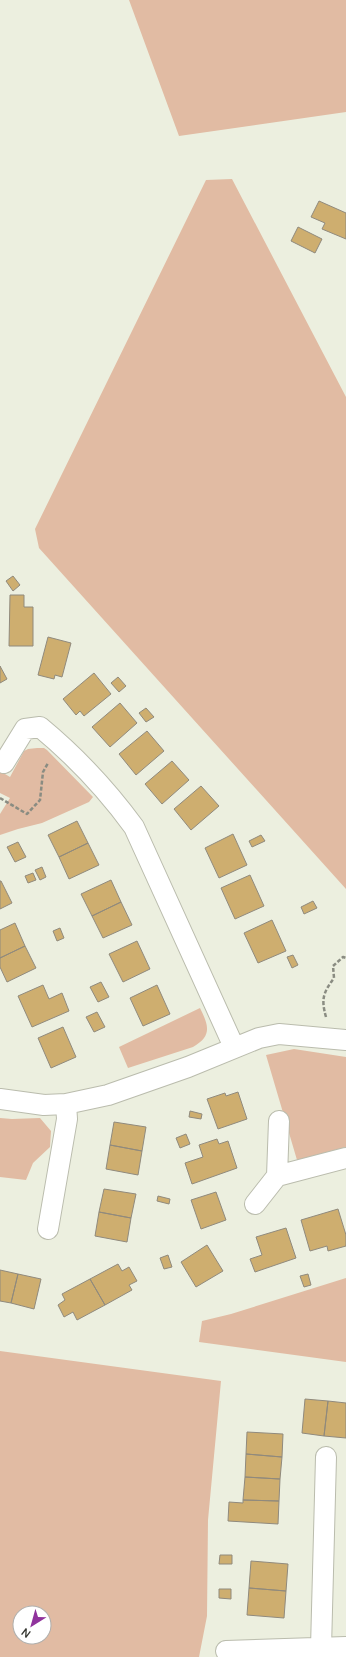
<svg xmlns="http://www.w3.org/2000/svg" width="346" height="1657" viewBox="0 0 346 1657" font-family="Manrope,sans-serif">
	<style>
		.green { fill: #e1bba3; fill-rule: evenodd }
		.building { fill: #ceae6f; stroke: #908a7d }
		.lines { fill: none; stroke-linecap: round; stroke-linejoin: round }
		.minor-casing { stroke: #babcad; stroke-width: 22 }
		.path { stroke: #8a8c82; stroke-width: 2.5; stroke-dasharray: 4 2; stroke-linecap: butt }
		.minor { stroke: #fff; stroke-width: 20 }
	</style>
	<rect width="100%" height="100%" fill="#ecefdf"/>
	<!-- green -->
	<path class="green" d="M129,0H346V112L179,136Z
		M232,179L346,397V889L39,548L35,529L206,180Z
		M37,748H44L47,750L93,797L89,802L42,823L18,829L0,835V814L10,798L0,793V771L10,777L24,751L28,749Z
		M200,1008C209,1026 212,1036 193,1047L128,1068L119,1047Z
		M294,1049L346,1057V1147L297,1160L266,1055Z
		M0,1118L12,1119L40,1118L51,1131L50,1147L33,1163L26,1180L0,1177Z
		M346,1278V1362L199,1342L202,1321L231,1314Z
		M0,1351L221,1381L208,1520L207,1616L199,1657H0ZM20,1613H44V1637H20Z"/>
	<!-- building -->
	<path class="building" d="M319,201L346,213V239L322,229L325,223L311,217Z
		M298,227L322,239L315,253L291,241Z
		M13,576L20,585L13,591L6,581Z
		M10,595H24V607H33V646H9Z
		M48,637L71,643L62,677L55,675L54,679L38,675Z
		M0,666L7,679L0,683Z
		M94,673L111,694L84,716L80,711L76,715L63,699Z
		M118,677L126,686L119,692L111,683Z
		M120,703L137,723L110,747L92,727Z
		M146,708L154,717L146,722L139,713Z
		M147,731L164,751L136,775L119,754Z
		M172,761L189,780L162,804L145,784Z
		M201,786L219,806L191,830L174,809Z
		M77,821L88,843L59,857L48,835Z
		M233,834L247,865L219,878L205,848Z
		M261,835L265,841L252,847L249,841Z
		M18,842L26,857L15,862L7,847Z
		M88,843L99,865L69,879L59,857Z
		M42,867L46,877L40,880L35,870Z
		M33,873L36,880L28,883L25,876Z
		M250,875L264,906L235,919L221,888Z
		M111,880L121,902L92,916L81,894Z
		M0,881H1L12,903L0,909Z
		M313,901L317,908L304,914L301,907Z
		M121,902L132,925L103,938L92,916Z
		M272,920L286,951L258,963L244,933Z
		M15,923L25,946L0,958V930Z
		M60,928L64,938L57,941L53,931Z
		M137,941L150,969L123,982L109,954Z
		M25,946L36,968L7,982L0,967V958Z
		M293,955L298,965L292,968L287,957Z
		M101,982L109,997L98,1002L90,987Z
		M43,985L49,999L62,993L69,1011L32,1027L18,996Z
		M157,985L170,1014L143,1026L130,998Z
		M97,1012L105,1027L94,1032L86,1017Z
		M63,1027L76,1057L51,1068L38,1038Z
		M238,1092L247,1119L218,1129L207,1099L225,1093L226,1096Z
		M190,1111L202,1114L201,1119L189,1117Z
		M114,1122L146,1127L142,1151L110,1145Z
		M186,1134L190,1144L180,1148L176,1138Z
		M217,1139L219,1144L228,1141L237,1168L192,1184L185,1163L203,1157L199,1145Z
		M110,1145L142,1151L138,1175L106,1169Z
		M104,1189L136,1194L131,1218L99,1212Z
		M216,1192L226,1220L201,1229L191,1200Z
		M158,1196L170,1199L169,1204L157,1201Z
		M338,1209L346,1235V1246L328,1251L327,1246L310,1251L301,1220Z
		M99,1212L131,1218L127,1242L95,1236Z
		M286,1228L296,1258L255,1272L250,1259L262,1255L256,1237Z
		M207,1245L223,1271L196,1287L181,1262Z
		M168,1255L172,1267L164,1269L160,1258Z
		M118,1264L122,1271L129,1267L137,1281L129,1285L132,1290L105,1305L90,1279Z
		M0,1270L18,1274L11,1303L0,1301Z
		M18,1274L41,1279L34,1309L11,1303Z
		M308,1274L311,1285L304,1287L300,1276Z
		M90,1279L105,1305L77,1320L73,1312L64,1317L58,1305L65,1300L62,1294Z
		M305,1399L328,1401L324,1436L302,1433Z
		M328,1401L346,1403V1438L324,1436Z
		M247,1432L283,1434L282,1457L246,1454Z
		M246,1454L282,1457L280,1479L245,1477Z
		M245,1477L280,1479L279,1501L243,1500Z
		M243,1500L279,1501L278,1524L228,1521L229,1502L243,1503Z
		M220,1555H232V1564H219Z
		M251,1561L288,1564L286,1591L249,1588Z
		M249,1588L286,1591L284,1618L247,1615Z
		M219,1589H231V1599L219,1598Z"/>
	<g class="lines">
		<defs>
			<path id="minor" d="M4,763L25,729L40,727C75,756 107,790 134,827L234,1047
				M0,1099L44,1105L66,1104L108,1095L188,1067L259,1038L279,1034L346,1040
				M277,1176L346,1158
				M255,1204L277,1176L279,1121
				M48,1229L67,1119L66,1104
				M321,1648L326,1457
				M226,1651L346,1647"/>
		</defs>
		<!-- minor casing -->
		<use href="#minor" class="minor-casing"/>
		<!-- path -->
		<path class="path" d="M0,798L27,814L40,800L43,772L48,763
			M326,1017C321,999 323,993 334,978L333,966L343,957L346,958"/>
		<!-- minor -->
		<use href="#minor" class="minor"/>
	</g>
	<!-- north arrow -->
	<g transform="translate(32 1625) rotate(217)"><circle r="19" fill="#ffffff" stroke="#afafad"/>
	<path d="M0-3L7 15L0 10L-7 15Z" fill="#90339d"/>
	<text y="-6" font-size="11" font-weight="bold" text-anchor="middle" fill="#363731">N</text>
	</g>
</svg>
